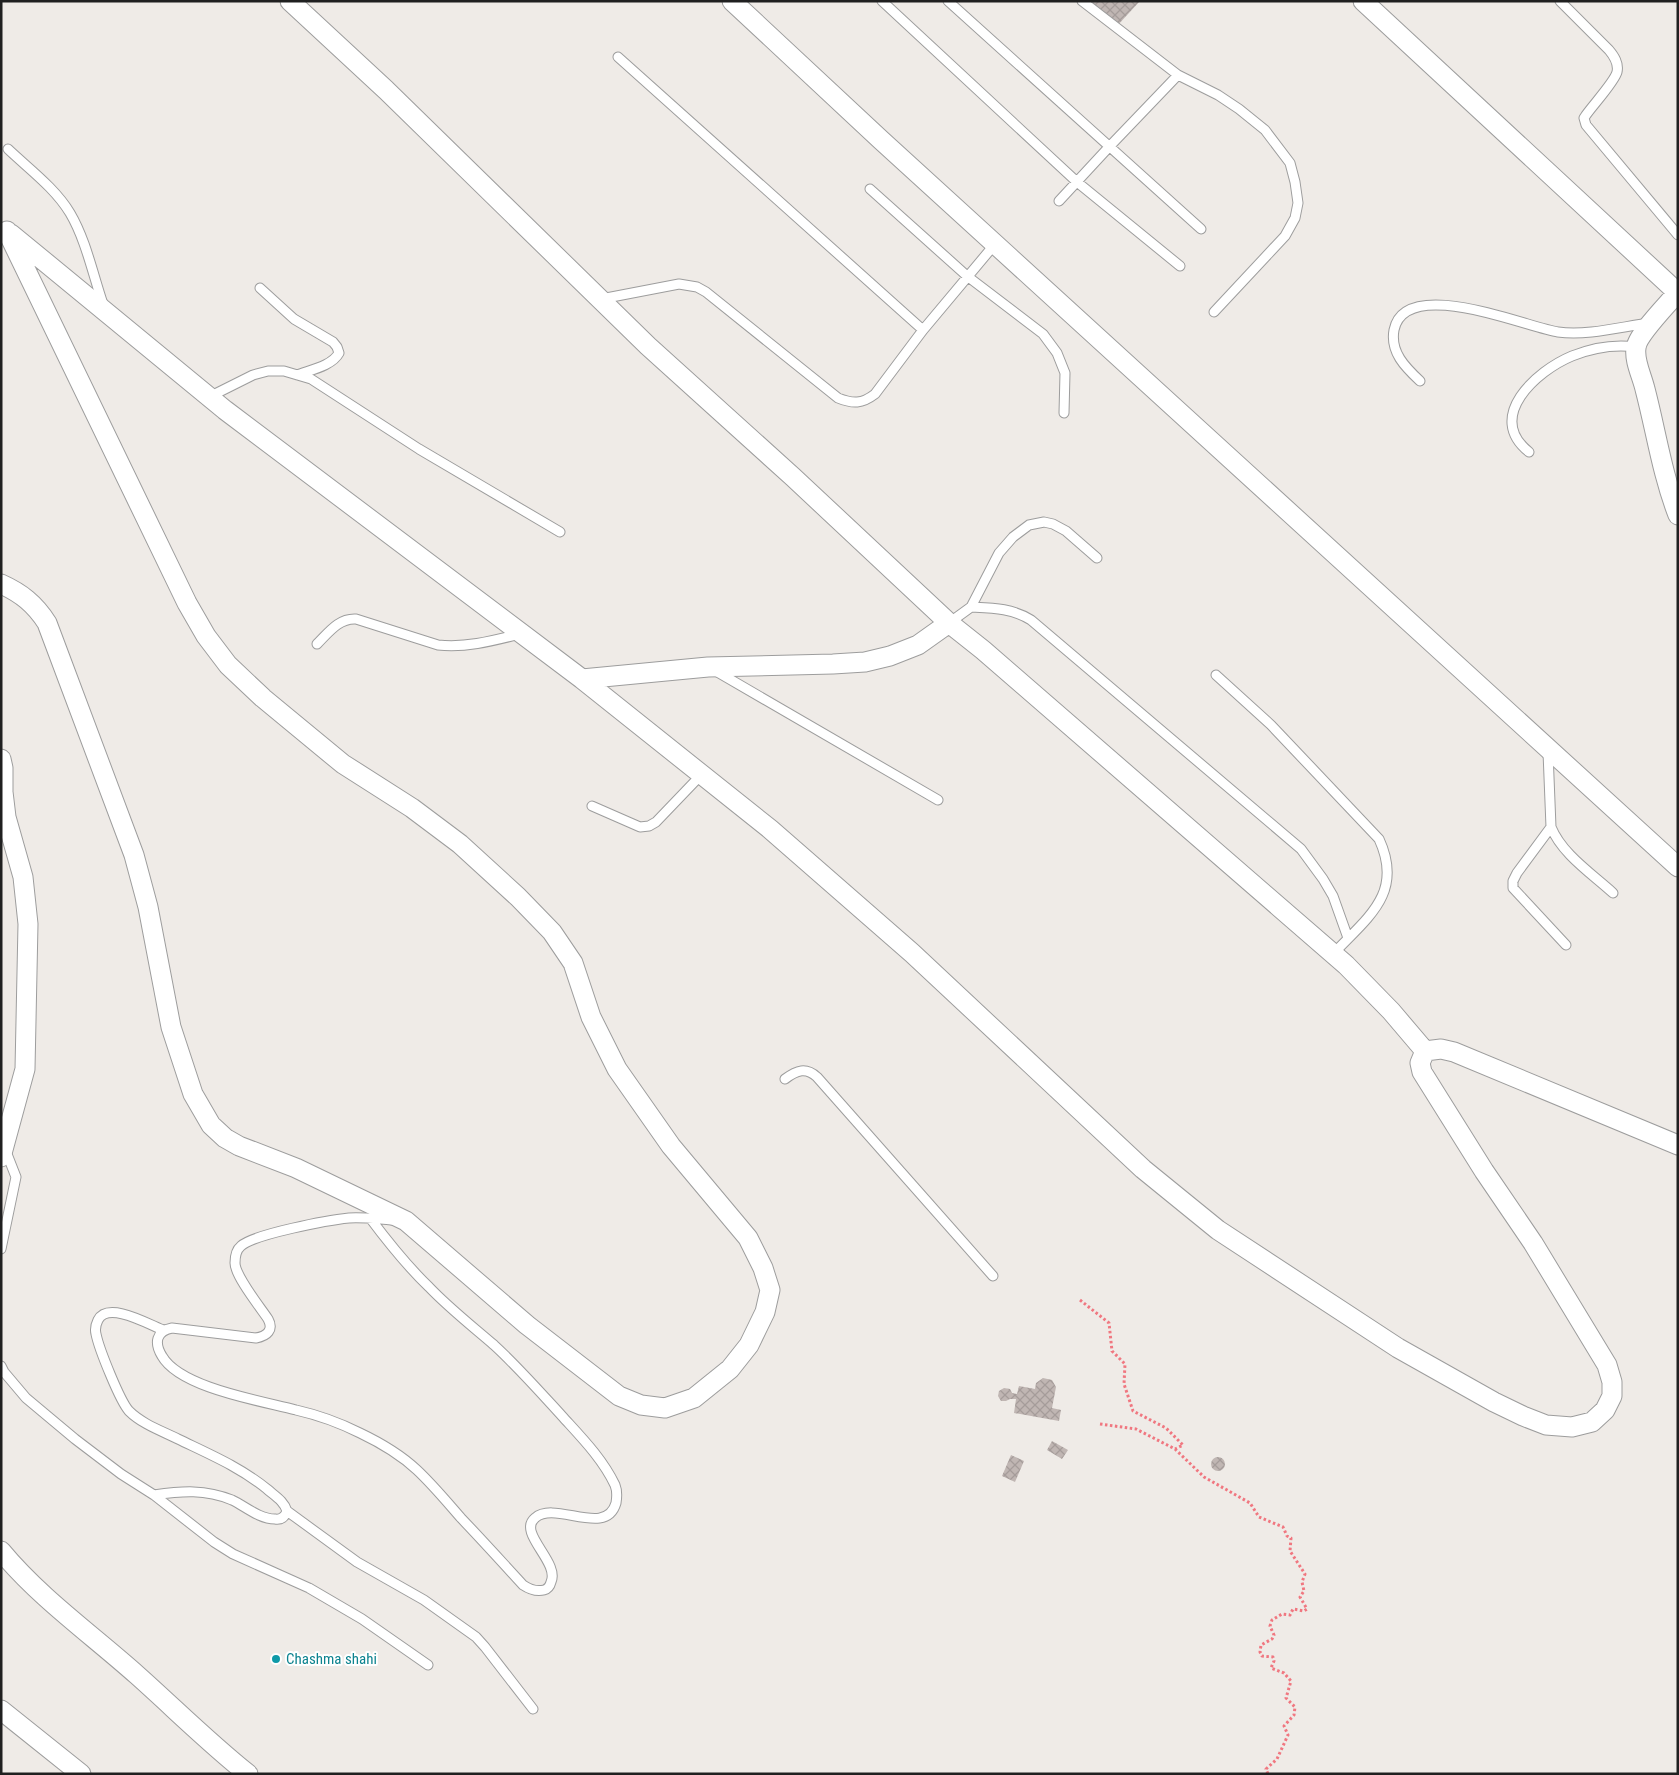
<svg xmlns="http://www.w3.org/2000/svg" width="1679" height="1775" viewBox="0 0 1679 1775" font-family="'Roboto Condensed',sans-serif">
	<style>
		.building { fill: url(#building-cross-hatch) }
		.lines { fill: none; stroke-linecap: round; stroke-linejoin: round }
		.lane-casing { stroke: #9d9d9d; stroke-width: 11 }
		.street-casing { stroke: #9d9d9d; stroke-width: 21 }
		.path { stroke: #f07780; stroke-width: 3; stroke-dasharray: 2.5 2.5; stroke-linecap: butt }
		.lane { stroke: #fff; stroke-width: 9 }
		.street { stroke: #fff; stroke-width: 19 }
		.culture-dot { fill: #0f9aa8; stroke: #fff; stroke-width: 2 }
		.labels { text-anchor: middle; stroke-width: 4; stroke-linejoin: round; paint-order: stroke }
		.culture-label { font-size: 15px; fill: #0d838f; stroke: #fff; text-anchor: start }
	</style>
	<defs>
		<pattern id="building-cross-hatch" width="8" height="8" patternUnits="userSpaceOnUse" patternTransform="scale(1.25)"><rect width="8" height="8" fill="#c0b6b3"/><path d="M0 0l8 8M0 8l8-8" fill="none" stroke="#a59c9a"/></pattern>
	</defs>
	<rect width="100%" height="100%" fill="#efebe7"/>
	<!-- building -->
	<path class="building" d="M1091,1H1140L1117,26Z
		M1043,1378L1052,1380L1056,1387L1052,1408L1061,1410L1059,1421L1014,1413L1016,1399H1010L1006,1401H1001L998,1396L999,1391L1004,1388L1010,1389L1012,1393L1017,1394L1019,1386L1035,1389L1036,1383Z
		M1052,1441L1068,1450L1062,1459L1047,1450Z
		M1011,1455L1024,1461L1015,1482L1002,1476Z
		M1211 1464a7 7 0 1 1 14 0a7 7 0 1 1-14 0Z"/>
	<g class="lines">
		<defs>
			<path id="lane" d="M882,1L1077,182L1180,266
				M948,1L1201,229
				M1082,1L1178,75L1218,95L1239,109L1265,130L1290,163L1295,182L1298,203L1295,218L1285,236L1214,312
				M1560,1L1609,50C1614,56 1619,63 1617,72C1615,81 1593,105 1586,115L1584,118L1586,125L1678,235
				M618,57L923,330
				M8,149C29,169 55,188 70,213C86,240 93,275 103,304
				M870,189L967,276L1043,334L1057,353L1065,373L1064,413
				M1059,201L1109,147L1178,75
				M260,288L294,319L333,342L337,347L339,353C332,366 310,370 297,375
				M601,299L679,284L697,287L706,292L838,398C853,404 862,404 875,394L923,330L995,244
				M1420,381C1405,367 1390,352 1394,330C1405,275 1526,327 1558,332C1587,336 1620,327 1649,323
				M209,397L253,375L268,371H284L311,379L419,449L560,532
				M1529,452C1485,417 1536,371 1572,356C1592,348 1614,344 1636,347
				M971,607C992,608 1012,608 1031,620L1301,849L1323,879L1333,896L1348,938
				M949,623L971,607L999,553L1013,537L1029,525L1044,522L1053,524L1066,531L1097,558
				M317,644C329,632 339,618 356,619L438,645C466,648 492,641 520,634
				M714,670L938,800
				M1216,675L1271,725L1379,839C1404,893 1368,917 1333,954
				M1548,752L1551,827C1562,854 1591,873 1613,893
				M592,806L640,827L649,826L656,822L702,774
				M1551,827L1517,873L1513,881V888L1566,945
				M785,1079C797,1070 806,1067 817,1077L993,1276
				M370,1218C388,1242 407,1266 429,1287C449,1308 472,1326 494,1345C518,1367 540,1392 562,1416C581,1437 602,1458 615,1485C617,1490 617,1497 616,1503C606,1538 555,1500 535,1518C517,1533 560,1562 551,1582C550,1586 548,1589 544,1590C536,1592 529,1589 523,1585C502,1562 482,1540 461,1518C447,1502 433,1485 417,1470C401,1455 381,1443 360,1433C340,1423 318,1415 296,1410C262,1401 180,1388 162,1356C154,1343 156,1331 172,1328L256,1338C267,1336 274,1330 268,1319C260,1307 235,1276 235,1263C235,1257 236,1250 241,1246C254,1234 329,1220 349,1218C363,1217 377,1219 391,1220
				M1,1249L16,1177L5,1149
				M1,1366L4,1372L26,1398L75,1439L121,1474L154,1495L214,1542L233,1554L309,1588L362,1619L428,1665
				M154,1495C182,1491 205,1489 232,1500C245,1506 259,1519 275,1519C281,1520 285,1517 287,1511C284,1501 275,1496 267,1489C240,1467 209,1454 178,1439C162,1431 142,1424 129,1411C120,1401 99,1349 96,1334C95,1330 96,1324 98,1320C108,1301 148,1324 163,1330
				M287,1511L357,1562L424,1600L476,1637L485,1647L533,1709"/>
			<path id="street" d="M290,1L386,90L648,346L793,477L949,623
				M732,1L881,140L1678,867
				M1363,1L1678,293
				M11,234L225,410L582,679L770,829L912,953L1143,1169L1218,1230L1398,1348L1494,1402L1523,1416L1546,1425L1572,1427L1592,1422L1605,1410L1612,1396V1382L1607,1365L1533,1243L1484,1171L1422,1072L1420,1063L1425,1051
				M1677,293C1668,304 1637,335 1636,348C1634,361 1642,376 1645,389C1656,431 1662,474 1678,515
				M1,584C21,593 35,604 47,623L134,855L148,907L171,1027L193,1094L211,1125L225,1138L239,1146L296,1168L406,1221L527,1325L619,1396L641,1405L665,1408L694,1398L730,1369L749,1345L765,1312L770,1290L763,1268L748,1238L671,1146L617,1069L591,1017L573,963L552,932L518,897L460,844L412,808L343,764L263,698L228,665L206,636L187,603L7,231
				M582,679L708,667L833,664L865,662L890,656L918,645L949,623L983,650L1346,965L1391,1011L1425,1051
				M1,759L3,768V792L6,817L23,877L28,924L25,1069L1,1157
				M1425,1051L1441,1049L1454,1052L1678,1145
				M1,1551C40,1598 91,1634 137,1675C174,1708 209,1743 248,1774
				M1,1710L81,1774"/>
		</defs>
		<!-- lane casing -->
		<use href="#lane" class="lane-casing"/>
		<!-- street casing -->
		<use href="#street" class="street-casing"/>
		<!-- path -->
		<path class="path" d="M1080,1300L1109,1323L1112,1351L1125,1364L1124,1384L1133,1411L1166,1428L1183,1445L1175,1449
			M1100,1424L1136,1429L1175,1449L1204,1477L1250,1503L1259,1517L1283,1527L1287,1536L1291,1538L1290,1551L1305,1574L1302,1582L1304,1591L1300,1597L1307,1609L1304,1611L1293,1609L1290,1615L1282,1614L1272,1620L1270,1626L1274,1635L1272,1639L1261,1645L1260,1652L1262,1656L1273,1657L1274,1661L1271,1668L1284,1673L1291,1681L1286,1698L1295,1707L1294,1715L1284,1726L1288,1735L1277,1759L1266,1769L1268,1774"/>
		<!-- lane -->
		<use href="#lane" class="lane"/>
		<!-- street -->
		<use href="#street" class="street"/>
	</g>
	<!-- markers -->
	<circle class="culture-dot" cx="276" cy="1659" r="5"/>
	<g class="labels">
		<!-- culture labels -->
		<g class="culture-label">
			<text x="286" y="1664">Chashma shahi</text>
		</g>
	</g>
	<!-- border -->
	<rect width="1679" height="1775" fill="none" stroke="#202020" stroke-width="5"/>
</svg>
